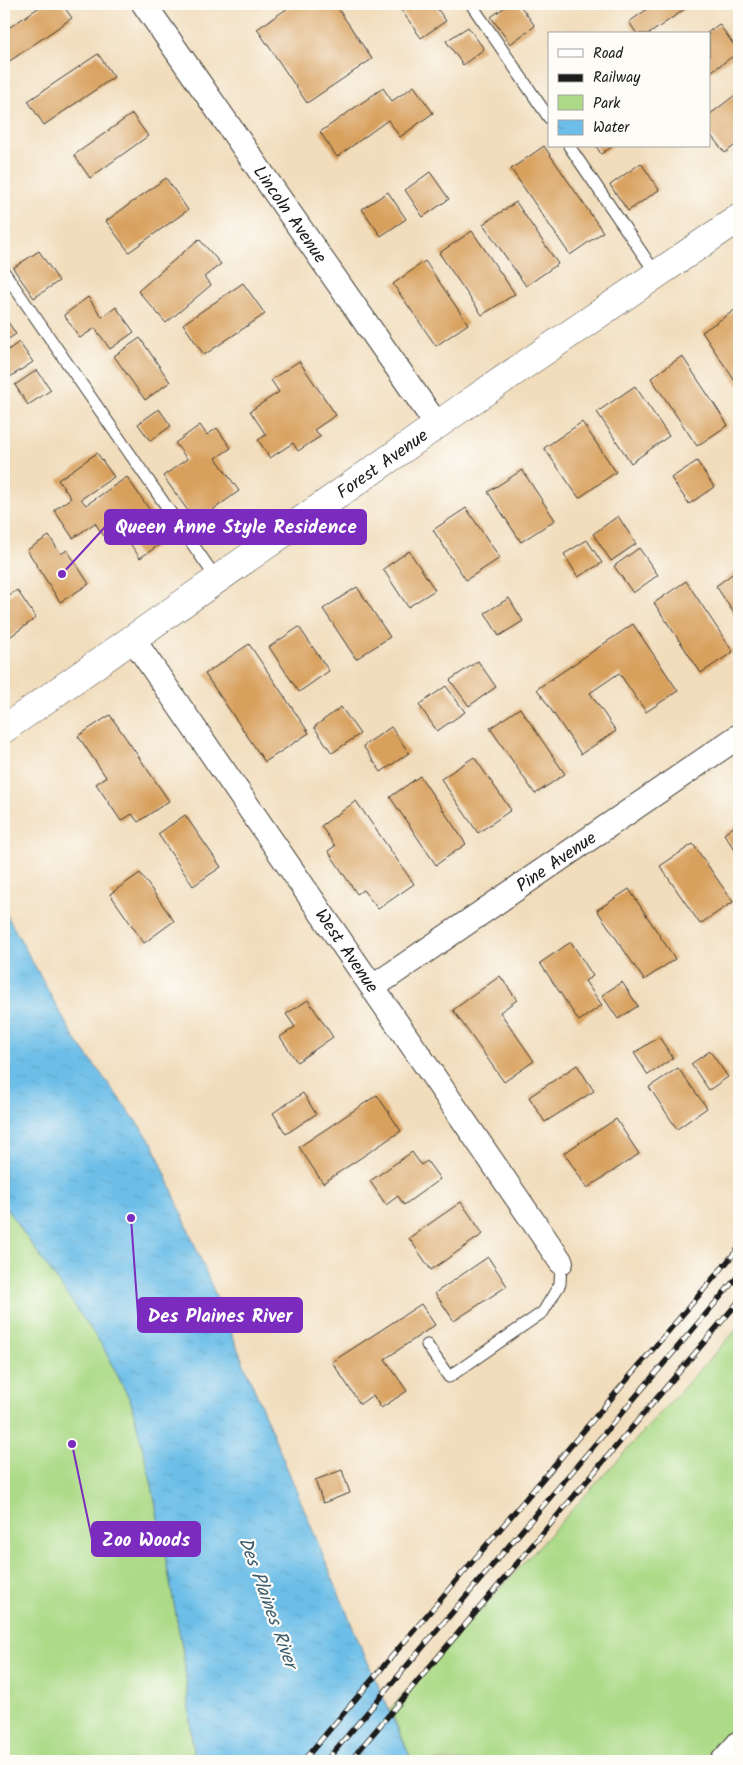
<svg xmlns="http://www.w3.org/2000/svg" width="743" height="1765" viewBox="0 0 743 1765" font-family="Kalam,sans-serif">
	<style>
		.park { fill: #acda87; stroke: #647b52 }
		.water { fill: url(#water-ripples); stroke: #446d82 }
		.building { fill: #d8a05d }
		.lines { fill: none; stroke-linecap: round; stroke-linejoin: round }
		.service-casing { stroke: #3c3934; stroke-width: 13 }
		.minor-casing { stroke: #3c3934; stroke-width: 26 }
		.tertiary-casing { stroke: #3c3934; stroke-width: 29 }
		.service { stroke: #fff; stroke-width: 11 }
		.minor { stroke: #fff; stroke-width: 24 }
		.tertiary { stroke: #fff; stroke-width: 28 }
		.rail-casing { stroke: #1c1c1c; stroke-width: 5.5 }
		.rail { stroke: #fdfcf7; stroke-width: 4; stroke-dasharray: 11; stroke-linecap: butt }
		.labels { text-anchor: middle; stroke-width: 4.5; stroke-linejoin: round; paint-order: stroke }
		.street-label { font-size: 18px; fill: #1c1c1c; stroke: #fdfcf7 }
		.water-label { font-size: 19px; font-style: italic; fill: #3c5d6e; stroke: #fdfcf7 }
		.leader { fill: none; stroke: #7b2cbf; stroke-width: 2 }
		.callout-dot { fill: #7b2cbf; stroke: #fdfcf7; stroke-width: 2 }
		.callout { fill: #7b2cbf; stroke: #7b2cbf; stroke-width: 2 }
		.callout-label { font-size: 19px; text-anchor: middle; font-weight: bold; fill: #fff }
	</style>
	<defs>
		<pattern id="water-ripples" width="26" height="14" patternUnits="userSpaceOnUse" patternTransform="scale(1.25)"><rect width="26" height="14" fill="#6cbee8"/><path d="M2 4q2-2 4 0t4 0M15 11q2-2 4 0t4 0" fill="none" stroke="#5da3c6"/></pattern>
	</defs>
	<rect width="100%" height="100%" fill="#fdfcf7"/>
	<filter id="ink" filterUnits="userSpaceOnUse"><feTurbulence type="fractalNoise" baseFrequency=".02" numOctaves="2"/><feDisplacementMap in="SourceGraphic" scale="10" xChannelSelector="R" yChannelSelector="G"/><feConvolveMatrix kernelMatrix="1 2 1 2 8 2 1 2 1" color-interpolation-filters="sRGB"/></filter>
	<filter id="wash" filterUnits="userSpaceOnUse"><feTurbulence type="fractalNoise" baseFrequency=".0096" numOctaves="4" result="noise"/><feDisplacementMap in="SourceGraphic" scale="20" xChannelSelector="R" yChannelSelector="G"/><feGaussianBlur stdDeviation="1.12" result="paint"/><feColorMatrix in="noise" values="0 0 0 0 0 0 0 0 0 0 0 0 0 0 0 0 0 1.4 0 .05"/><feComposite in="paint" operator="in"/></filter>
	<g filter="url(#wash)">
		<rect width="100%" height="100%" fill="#f1ddbc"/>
		<!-- park -->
		<path class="park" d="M4,1205L102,1345L131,1402L152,1485L184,1658L194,1761H4Z
			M739,1327V1727L707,1761H412L390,1709Z"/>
		<!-- water -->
		<path class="water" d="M4,910L73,1036L153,1144L361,1647L412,1761H194L184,1658L152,1485L131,1402L102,1345L4,1205Z"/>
		<g id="blocks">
			<!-- building -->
			<path class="building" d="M44,4H62L72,18L4,65V31Z
				M294,4H335L372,59L307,103L257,29Z
				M397,4H434L446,21L421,38Z
				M509,4H519L535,26L510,44L491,17Z
				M641,4H692L649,34H637L629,22L646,10Z
				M719,24L739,52L709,73V34H706Z
				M468,27L484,49L463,65L446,41Z
				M98,54L114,77L44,125L28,101Z
				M414,86L433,113L400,137L388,120L337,157L320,132L383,88L392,101Z
				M739,92V142L725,153L709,133V115Z
				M132,114L148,136L90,178L74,155Z
				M544,146L603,232L570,255L511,169Z
				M596,146H613L601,154Z
				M641,163L659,190L628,211L610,185Z
				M430,172L449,199L423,217L405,190Z
				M166,178L188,210L129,252L106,221Z
				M388,192L406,219L381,236L362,209Z
				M516,202L558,264L526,286L483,224Z
				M472,231L515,294L482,315L439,253Z
				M199,239L221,264L204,277L211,285L166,323L138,291Z
				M39,251L59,281L34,298L13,268Z
				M425,261L468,324L436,346L393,284Z
				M243,283L265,314L204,355L183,324Z
				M88,297L102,317L116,307L134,332L110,349L95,328L80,338L64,315Z
				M738,308L739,310V387L702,332Z
				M6,319L16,334L4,342V321Z
				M140,338L170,382L145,400L114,356Z
				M19,342L33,362L10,377L4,368V353Z
				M682,356L728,425L697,446L651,378Z
				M299,361L336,415L314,430L321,436L298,451L293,443L270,458L258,440L266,435L250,411L279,392L271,380Z
				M37,370L51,390L28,405L15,385Z
				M635,386L669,436L631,463L597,412Z
				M159,409L171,426L150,441L138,424Z
				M582,422L616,472L579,498L544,448Z
				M200,425L207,435L217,428L231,448L216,458L239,491L196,522L163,476L187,459L175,443Z
				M97,453L114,477L81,499L86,505L127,477L169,538L140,558L118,526L104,536L95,523L73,538L54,510L71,498L58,480Z
				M697,461L714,487L689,504L671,478Z
				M522,470L555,520L521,542L488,492Z
				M466,508L500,558L466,580L433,530Z
				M618,516L636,544L611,561L593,534Z
				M49,536L61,554L67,550L89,584L60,602L27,550Z
				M587,540L602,563L578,577L564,554Z
				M639,548L658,575L633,593L614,566Z
				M409,551L435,590L408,607L383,569Z
				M739,569V621L716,586Z
				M686,581L733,652L701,673L654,603Z
				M357,587L390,637L356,659L323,609Z
				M17,590L36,618L4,641V596L5,599Z
				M509,598L523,621L499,636L485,613Z
				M633,624L678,691L646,712L619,673L590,693L616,731L581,754L537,689Z
				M299,627L329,671L299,692L269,647Z
				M249,644L309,733L265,762L205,674Z
				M478,661L496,687L469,706L450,680Z
				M446,686L465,712L437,731L419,705Z
				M341,707L360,734L332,753L314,727Z
				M520,708L565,774L535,794L490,728Z
				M110,715L169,801L138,822L132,814L121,821L96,784L106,777L78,736Z
				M391,727L409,753L381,772L363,746Z
				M474,757L511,810L478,833L441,779Z
				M420,776L466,844L436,865L390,797Z
				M356,801L414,884L378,909L363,890L357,894L328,851L335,846L321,826Z
				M185,815L221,867L193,886L158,834Z
				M739,823V856L724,834Z
				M693,844L733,902L700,924L660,866Z
				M140,873L174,921L144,943L110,894Z
				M629,889L675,959L644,980L597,910Z
				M571,942L593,976L585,981L602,1005L579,1021L540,963Z
				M500,976L517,1000L500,1012L534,1061L504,1082L453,1010Z
				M622,982L638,1006L618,1019L602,995Z
				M308,1000L333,1037L297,1062L280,1037L295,1027L286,1014Z
				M659,1037L673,1058L648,1075L634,1053Z
				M710,1051L728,1077L709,1090L691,1064Z
				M577,1065L594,1091L545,1122L529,1097Z
				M678,1068L707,1108L677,1129L649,1087Z
				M303,1093L316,1114L286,1134L273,1113Z
				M377,1095L401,1131L323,1183L299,1147Z
				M616,1119L639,1154L587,1188L564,1153Z
				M412,1152L421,1165L427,1161L440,1179L404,1205L398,1196L386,1205L370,1181Z
				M461,1202L483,1234L431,1270L409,1238Z
				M488,1257L507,1286L454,1321L435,1293Z
				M421,1304L435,1325L385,1359L407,1391L381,1408L373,1395L360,1404L332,1362Z
				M342,1470L350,1493L323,1503L315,1480Z"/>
		</g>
	</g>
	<g filter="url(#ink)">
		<use href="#blocks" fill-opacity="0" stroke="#3c3934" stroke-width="1"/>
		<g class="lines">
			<defs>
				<path id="service" d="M471,4L549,118
					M569,146L657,275
					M4,272L216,578
					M427,1345L449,1377L543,1312L560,1284L561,1262"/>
				<g id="minor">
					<path id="s1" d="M144,4L437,425"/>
					<path id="s2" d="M133,639L561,1262"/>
					<path id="s3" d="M373,987L739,736"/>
					<path d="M723,1761L739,1743"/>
				</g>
				<g id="tertiary">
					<path id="s4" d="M4,729L460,409L739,218"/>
				</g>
			</defs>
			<!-- service casing -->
			<use href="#service" class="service-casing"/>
			<!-- minor casing -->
			<use href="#minor" class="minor-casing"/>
			<!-- tertiary casing -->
			<use href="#tertiary" class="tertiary-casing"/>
			<!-- service -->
			<use href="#service" class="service"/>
			<!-- minor -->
			<use href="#minor" class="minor"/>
			<!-- tertiary -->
			<use href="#tertiary" class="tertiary"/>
			<defs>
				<path id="rail" d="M303,1761L739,1248
					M326,1761L739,1275
					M350,1761L739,1301"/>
			</defs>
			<!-- rail casing -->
			<use href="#rail" class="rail-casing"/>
			<!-- rail -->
			<use href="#rail" class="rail"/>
		</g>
	</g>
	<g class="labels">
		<!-- street labels -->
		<g class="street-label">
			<text dy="6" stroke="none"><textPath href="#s1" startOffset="256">Lincoln Avenue</textPath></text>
			<text dy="6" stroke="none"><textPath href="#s4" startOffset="462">Forest Avenue</textPath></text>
			<text dy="6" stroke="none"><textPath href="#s3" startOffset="222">Pine Avenue</textPath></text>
			<text dy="6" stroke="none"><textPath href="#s2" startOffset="378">West Avenue</textPath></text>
		</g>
		<!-- water labels -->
		<g class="water-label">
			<text transform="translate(269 1602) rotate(70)" y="7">Des Plaines River</text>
		</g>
	</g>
	<!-- callouts -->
	<path class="leader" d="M62 574L105 527M131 1218L138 1315M72 1444L92 1539"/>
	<g class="callout-dot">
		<circle cx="62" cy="574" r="5"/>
		<circle cx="131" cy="1218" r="5"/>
		<circle cx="72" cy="1444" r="5"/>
	</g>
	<g class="callout">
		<rect x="105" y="510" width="261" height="34" rx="5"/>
		<rect x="138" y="1298" width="164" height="34" rx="5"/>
		<rect x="92" y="1522" width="108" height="34" rx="5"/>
	</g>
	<g class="callout-label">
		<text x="236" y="533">Queen Anne Style Residence</text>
		<text x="220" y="1322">Des Plaines River</text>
		<text x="146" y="1546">Zoo Woods</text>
	</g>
	<!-- margin -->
	<rect width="743" height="1765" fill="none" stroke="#fdfcf7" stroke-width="20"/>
	<!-- legend -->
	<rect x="548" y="32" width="162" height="115" fill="#fdfcf7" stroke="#a3a29f"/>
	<rect x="558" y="49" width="25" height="8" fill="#ffffff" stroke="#a3a29f"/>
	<text x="593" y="58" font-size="15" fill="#1c1c1c">Road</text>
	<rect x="558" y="74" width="25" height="8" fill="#1c1c1c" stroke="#a3a29f"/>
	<text x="593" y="82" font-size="15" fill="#1c1c1c">Railway</text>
	<rect x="558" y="95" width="25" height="15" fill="#acda87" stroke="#a3a29f"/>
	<text x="593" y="108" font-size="15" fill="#1c1c1c">Park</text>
	<rect x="558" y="120" width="25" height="15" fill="url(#water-ripples)" stroke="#a3a29f"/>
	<text x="593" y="132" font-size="15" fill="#1c1c1c">Water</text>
</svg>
